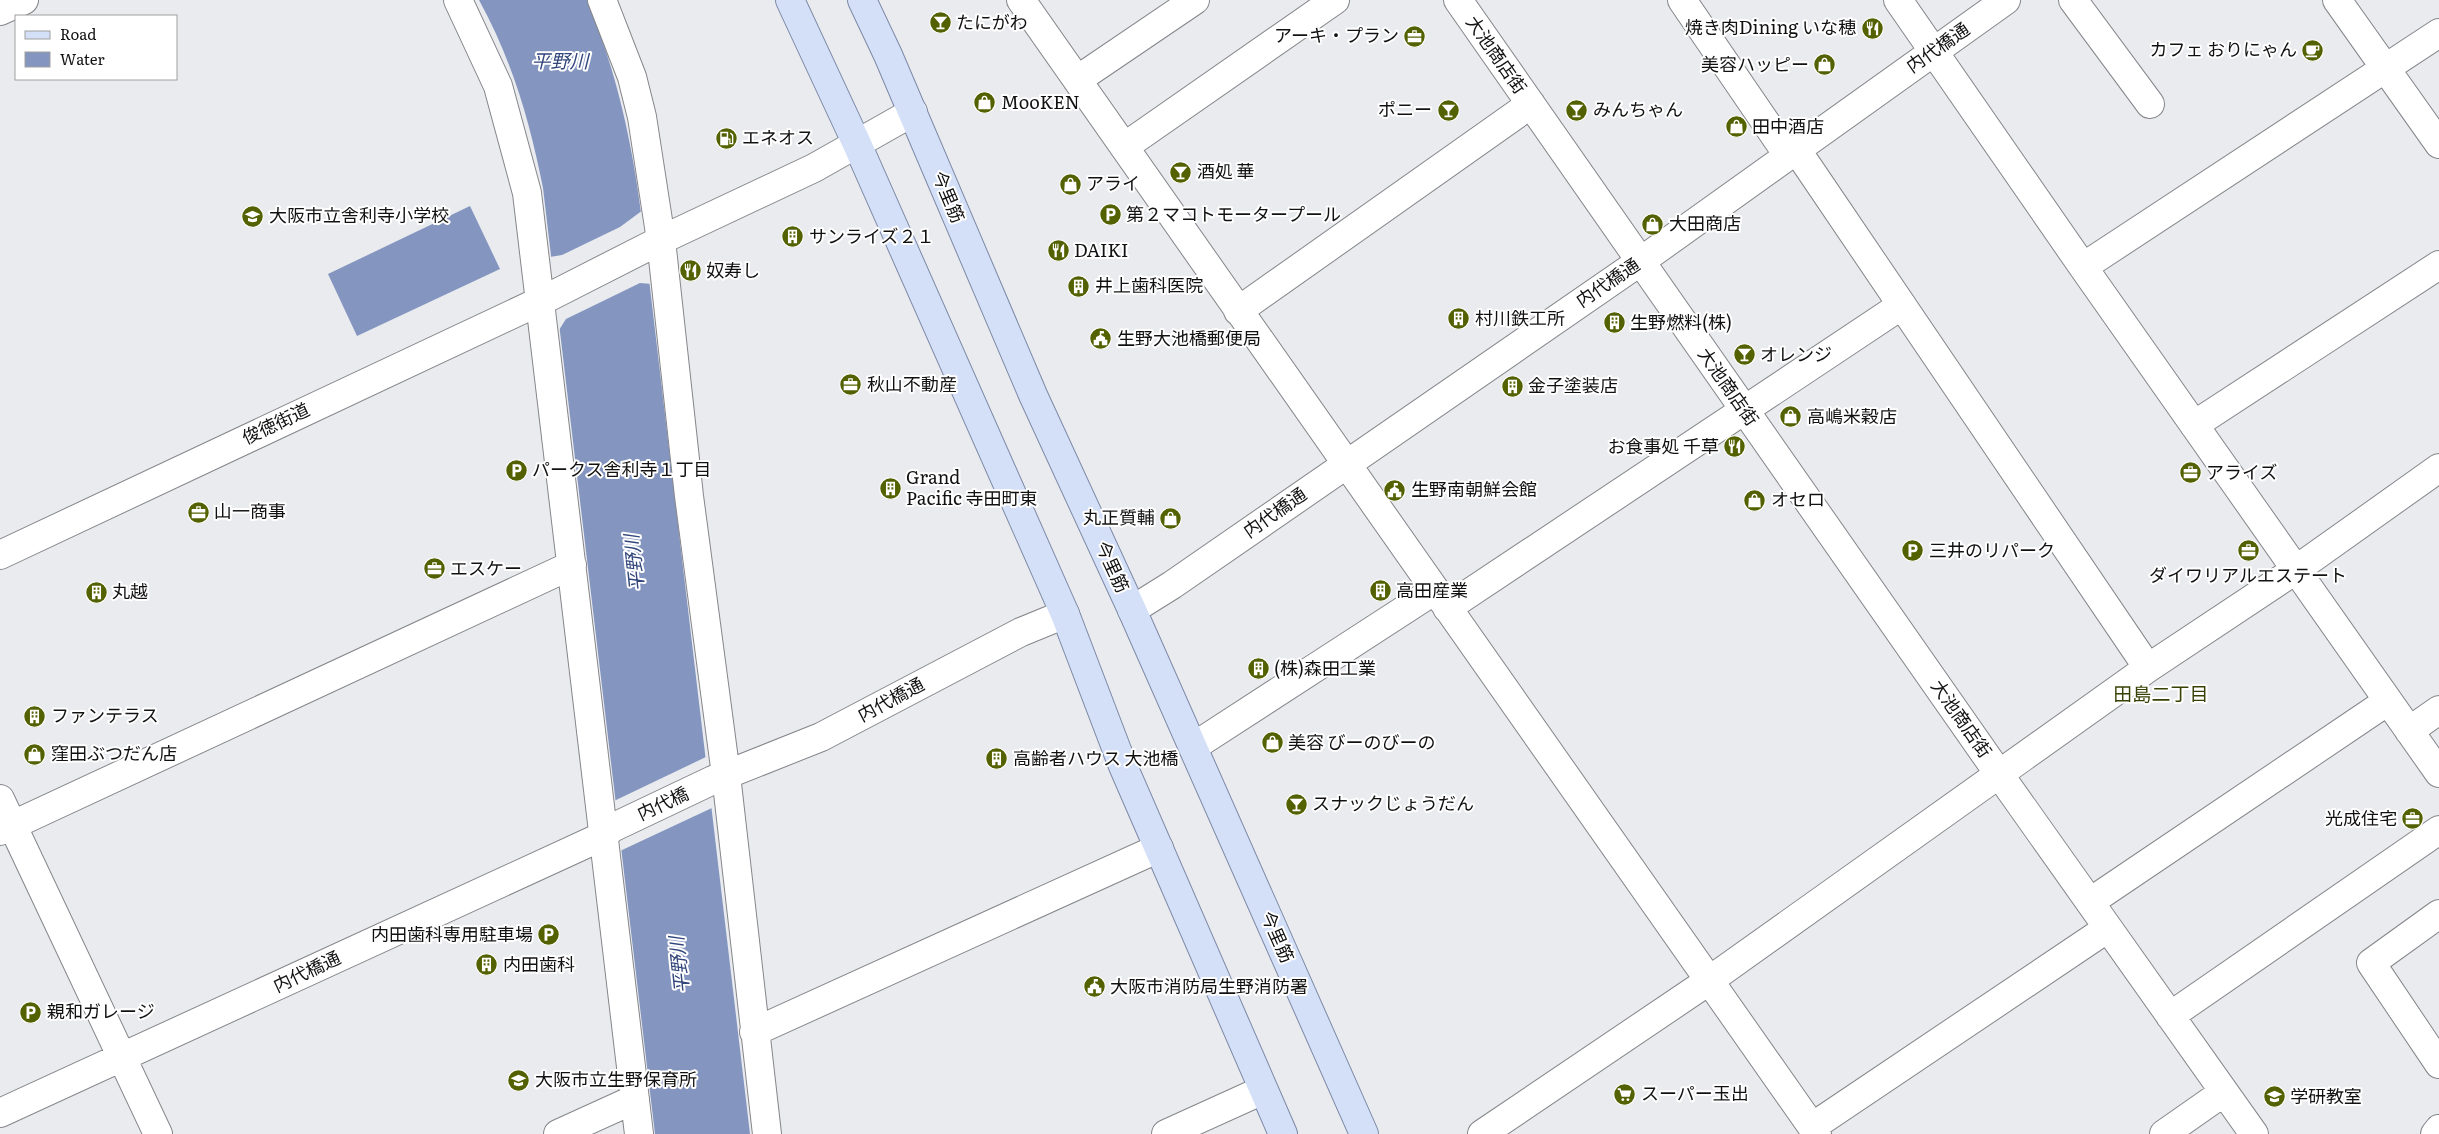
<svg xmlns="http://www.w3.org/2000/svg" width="2439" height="1134" viewBox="0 0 2439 1134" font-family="Literata,'Noto Sans JP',serif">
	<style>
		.water { fill: #8495bf }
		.pier { fill: #e9ebef }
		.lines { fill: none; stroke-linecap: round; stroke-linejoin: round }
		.minor-casing { stroke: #85868a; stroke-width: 30 }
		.primary-casing { stroke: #7d89a5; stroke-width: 30 }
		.minor { stroke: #fff; stroke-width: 28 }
		.primary { stroke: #d4dff8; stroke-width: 28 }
		.labels { text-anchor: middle; stroke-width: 4; stroke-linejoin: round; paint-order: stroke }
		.poi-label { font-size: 18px; fill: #111112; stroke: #fff; text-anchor: start }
		.street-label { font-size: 18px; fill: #111112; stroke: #fff }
		.water-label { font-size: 19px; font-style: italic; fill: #32467c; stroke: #fff }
		.neighbourhood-label { font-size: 19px; fill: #374103; stroke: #fff }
	</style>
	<rect width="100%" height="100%" fill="#e9ebef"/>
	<!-- water -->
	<path class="water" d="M479,0H587C617,73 632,141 642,220L750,1134H655L543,188C530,122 512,60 479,0Z
		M470,206L500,269L357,336L328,274Z"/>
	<!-- pier -->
	<path class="pier" d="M643,210L652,284L640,283L566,319L559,330L550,257L562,255L620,227Z
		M708,756L714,807L620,851L614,801Z"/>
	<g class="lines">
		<defs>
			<path id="minor" d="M458,0L498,86L527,193L639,1134
				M602,0L632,77L642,117L661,240L689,496L726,775L767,1134
				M1021,0L1817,1134
				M1458,0L1999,774L2254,1134
				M1682,0L1788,155
				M1898,0L2083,267L2439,773
				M2073,0L2150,104
				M2337,0L2439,144
				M0,11L24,0
				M1077,80L1195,0
				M1124,147L1335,0
				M1796,149L2148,668
				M2083,267L2439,33
				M1238,311L1531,104
				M2194,425L2439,265
				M0,555L553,295L661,240L814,168L913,112
				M1447,608L1902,305
				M1132,610L1172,585L1641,261L2006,0
				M2409,731L2439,710
				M1193,747L1435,590
				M0,799L158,1134
				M0,831L572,565
				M2090,902L2388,701
				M2439,914L2371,963L2439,1064
				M2170,1016L2439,830
				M754,1032L1159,848
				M0,1113L603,836L612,828L713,780L821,737L1021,632L1065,614
				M1812,1127L2108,928
				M558,1134L635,1099
				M1166,1134L1263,1090
				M1482,1134L1710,980L2148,668L2297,569L2439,468
				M2164,1134L2224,1092
				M2435,1134L2439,1129"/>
			<path id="primary" d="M790,0L857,144L1065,614L1123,766L1283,1134
				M862,0L888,55L1033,395L1132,610L1364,1134"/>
		</defs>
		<!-- minor casing -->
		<use href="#minor" class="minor-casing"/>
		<!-- primary casing -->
		<use href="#primary" class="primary-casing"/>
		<!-- minor -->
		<use href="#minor" class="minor"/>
		<!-- primary -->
		<use href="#primary" class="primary"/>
	</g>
	<!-- icons -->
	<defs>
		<symbol id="bar-disc" viewBox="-11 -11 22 22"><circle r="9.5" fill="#546101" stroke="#fff"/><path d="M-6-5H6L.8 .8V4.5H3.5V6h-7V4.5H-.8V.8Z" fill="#fff"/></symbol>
		<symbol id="restaurant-disc" viewBox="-11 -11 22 22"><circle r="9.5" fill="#546101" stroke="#fff"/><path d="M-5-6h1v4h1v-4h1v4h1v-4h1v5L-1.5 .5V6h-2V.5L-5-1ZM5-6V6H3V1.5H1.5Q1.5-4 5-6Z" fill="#fff"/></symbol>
		<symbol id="office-disc" viewBox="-11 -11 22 22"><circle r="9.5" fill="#546101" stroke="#fff"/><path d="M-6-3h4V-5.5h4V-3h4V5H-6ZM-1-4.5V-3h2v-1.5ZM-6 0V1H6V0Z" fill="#fff"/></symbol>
		<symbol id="cafe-disc" viewBox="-11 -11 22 22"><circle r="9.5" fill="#546101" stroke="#fff"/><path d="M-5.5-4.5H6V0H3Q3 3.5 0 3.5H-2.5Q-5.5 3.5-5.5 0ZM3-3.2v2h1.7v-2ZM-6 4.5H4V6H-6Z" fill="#fff"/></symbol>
		<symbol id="shop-disc" viewBox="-11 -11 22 22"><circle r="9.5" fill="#546101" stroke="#fff"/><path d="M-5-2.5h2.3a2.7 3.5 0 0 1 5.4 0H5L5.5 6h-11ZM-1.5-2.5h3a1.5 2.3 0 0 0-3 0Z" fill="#fff"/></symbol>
		<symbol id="fuel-disc" viewBox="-11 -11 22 22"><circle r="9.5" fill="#546101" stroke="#fff"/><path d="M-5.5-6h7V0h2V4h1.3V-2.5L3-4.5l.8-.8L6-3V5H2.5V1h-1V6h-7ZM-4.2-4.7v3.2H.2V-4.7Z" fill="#fff"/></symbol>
		<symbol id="parking-disc" viewBox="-11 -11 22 22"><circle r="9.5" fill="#546101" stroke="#fff"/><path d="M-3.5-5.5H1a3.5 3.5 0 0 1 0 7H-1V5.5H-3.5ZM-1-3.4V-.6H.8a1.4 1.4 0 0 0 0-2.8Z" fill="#fff"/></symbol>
		<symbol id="school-disc" viewBox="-11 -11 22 22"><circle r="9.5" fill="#546101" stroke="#fff"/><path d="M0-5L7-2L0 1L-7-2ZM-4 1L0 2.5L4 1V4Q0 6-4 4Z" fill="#fff"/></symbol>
		<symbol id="building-disc" viewBox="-11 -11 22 22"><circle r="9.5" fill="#546101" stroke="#fff"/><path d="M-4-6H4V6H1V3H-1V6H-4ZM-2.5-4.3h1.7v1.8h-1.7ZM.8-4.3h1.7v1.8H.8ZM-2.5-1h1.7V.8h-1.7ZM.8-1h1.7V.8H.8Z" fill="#fff"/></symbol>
		<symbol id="civic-disc" viewBox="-11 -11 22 22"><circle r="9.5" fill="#546101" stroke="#fff"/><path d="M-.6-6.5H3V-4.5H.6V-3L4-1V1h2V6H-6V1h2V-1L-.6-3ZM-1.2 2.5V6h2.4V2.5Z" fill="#fff"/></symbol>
		<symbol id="supermarket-disc" viewBox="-11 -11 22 22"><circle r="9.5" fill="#546101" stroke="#fff"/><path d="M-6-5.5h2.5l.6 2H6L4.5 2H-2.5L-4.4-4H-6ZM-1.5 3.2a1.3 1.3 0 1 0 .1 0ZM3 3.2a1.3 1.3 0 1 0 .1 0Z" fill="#fff"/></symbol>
	</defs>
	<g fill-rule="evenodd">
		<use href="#bar-disc" x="928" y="10" width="25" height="25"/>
		<use href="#restaurant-disc" x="1860" y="16" width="25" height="25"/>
		<use href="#office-disc" x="1402" y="24" width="25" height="25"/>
		<use href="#cafe-disc" x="2300" y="38" width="25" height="25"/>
		<use href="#shop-disc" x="1812" y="52" width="25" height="25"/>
		<use href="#shop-disc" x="972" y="90" width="25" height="25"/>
		<use href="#bar-disc" x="1436" y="98" width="25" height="25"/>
		<use href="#bar-disc" x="1564" y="98" width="25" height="25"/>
		<use href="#shop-disc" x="1724" y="114" width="25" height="25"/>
		<use href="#fuel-disc" x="714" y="126" width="25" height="25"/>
		<use href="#bar-disc" x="1168" y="160" width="25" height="25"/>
		<use href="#shop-disc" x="1058" y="172" width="25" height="25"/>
		<use href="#parking-disc" x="1098" y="202" width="25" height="25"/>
		<use href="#school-disc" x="240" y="204" width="25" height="25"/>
		<use href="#shop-disc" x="1640" y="212" width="25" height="25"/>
		<use href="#building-disc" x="780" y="224" width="25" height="25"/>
		<use href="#restaurant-disc" x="1046" y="238" width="25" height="25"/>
		<use href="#restaurant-disc" x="678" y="258" width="25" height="25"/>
		<use href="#building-disc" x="1066" y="274" width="25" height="25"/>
		<use href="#building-disc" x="1446" y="306" width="25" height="25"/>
		<use href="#building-disc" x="1602" y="310" width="25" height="25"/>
		<use href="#civic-disc" x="1088" y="326" width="25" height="25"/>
		<use href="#bar-disc" x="1732" y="342" width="25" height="25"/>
		<use href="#office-disc" x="838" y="372" width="25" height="25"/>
		<use href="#building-disc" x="1500" y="374" width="25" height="25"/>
		<use href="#shop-disc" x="1778" y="404" width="25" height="25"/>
		<use href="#restaurant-disc" x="1722" y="434" width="25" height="25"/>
		<use href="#parking-disc" x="504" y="458" width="25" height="25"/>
		<use href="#office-disc" x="2178" y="460" width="25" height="25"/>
		<use href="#building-disc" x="878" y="476" width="25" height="25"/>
		<use href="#civic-disc" x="1382" y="478" width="25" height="25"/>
		<use href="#shop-disc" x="1742" y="488" width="25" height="25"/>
		<use href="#office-disc" x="186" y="500" width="25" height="25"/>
		<use href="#shop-disc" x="1158" y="506" width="25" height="25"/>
		<use href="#parking-disc" x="1900" y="538" width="25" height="25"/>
		<use href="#office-disc" x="2236" y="538" width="25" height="25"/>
		<use href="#office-disc" x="422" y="556" width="25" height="25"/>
		<use href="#building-disc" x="1368" y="578" width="25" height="25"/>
		<use href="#building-disc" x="84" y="580" width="25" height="25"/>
		<use href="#building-disc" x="1246" y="656" width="25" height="25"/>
		<use href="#building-disc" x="22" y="704" width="25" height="25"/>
		<use href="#shop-disc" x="1260" y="730" width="25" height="25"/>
		<use href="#shop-disc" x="22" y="742" width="25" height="25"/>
		<use href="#building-disc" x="984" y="746" width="25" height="25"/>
		<use href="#bar-disc" x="1284" y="792" width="25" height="25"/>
		<use href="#office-disc" x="2400" y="806" width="25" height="25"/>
		<use href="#parking-disc" x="536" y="922" width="25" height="25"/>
		<use href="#building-disc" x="474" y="952" width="25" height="25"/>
		<use href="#civic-disc" x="1082" y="974" width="25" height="25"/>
		<use href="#parking-disc" x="18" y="1000" width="25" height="25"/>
		<use href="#school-disc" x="506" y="1068" width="25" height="25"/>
		<use href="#supermarket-disc" x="1612" y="1082" width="25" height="25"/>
		<use href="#school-disc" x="2262" y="1084" width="25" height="25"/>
	</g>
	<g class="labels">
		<!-- poi labels -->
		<g class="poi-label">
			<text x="956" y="29">たにがわ</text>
			<text x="1856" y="34" text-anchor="end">焼き肉Dining いな穂</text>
			<text x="1399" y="42" text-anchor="end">アーキ・プラン</text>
			<text x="2297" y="56" text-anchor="end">カフェ おりにゃん</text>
			<text x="1809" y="71" text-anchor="end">美容ハッピー</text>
			<text x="1001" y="109">MooKEN</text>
			<text x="1432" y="116" text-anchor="end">ポニー</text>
			<text x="1593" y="116">みんちゃん</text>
			<text x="1752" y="133">田中酒店</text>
			<text x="742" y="144">エネオス</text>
			<text x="1197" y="178">酒処 華</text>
			<text x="1086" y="190">アライ</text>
			<text x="1126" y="221">第２マコトモータープール</text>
			<text x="269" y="222">大阪市立舎利寺小学校</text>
			<text x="1669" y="230">大田商店</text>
			<text x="809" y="243">サンライズ２１</text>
			<text x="1074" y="257">DAIKI</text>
			<text x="706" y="277">奴寿し</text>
			<text x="1095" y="292">井上歯科医院</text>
			<text x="1475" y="325">村川鉄工所</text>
			<text x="1630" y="329">生野燃料(株)</text>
			<text x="1117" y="345">生野大池橋郵便局</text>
			<text x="1760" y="361">オレンジ</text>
			<text x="867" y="391">秋山不動産</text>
			<text x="1528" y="392">金子塗装店</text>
			<text x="1807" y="423">高嶋米穀店</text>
			<text x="1719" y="453" text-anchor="end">お食事処 千草</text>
			<text x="532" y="476">パークス舎利寺１丁目</text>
			<text x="2206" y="479">アライズ</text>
			<text x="906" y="484">Grand<tspan x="906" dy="21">Pacific 寺田町東</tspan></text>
			<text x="1411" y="496">生野南朝鮮会館</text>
			<text x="1771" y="506">オセロ</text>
			<text x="214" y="518">山一商事</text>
			<text x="1155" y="524" text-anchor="end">丸正質輔</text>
			<text x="1929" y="557">三井のリパーク</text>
			<text x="450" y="575">エスケー</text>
			<text x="2248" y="582" text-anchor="middle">ダイワリアルエステート</text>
			<text x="1396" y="597">高田産業</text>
			<text x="112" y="598">丸越</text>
			<text x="1274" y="675">(株)森田工業</text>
			<text x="51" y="722">ファンテラス</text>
			<text x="1288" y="749">美容 びーのびーの</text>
			<text x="51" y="760">窪田ぶつだん店</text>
			<text x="1013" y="765">高齢者ハウス 大池橋</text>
			<text x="1312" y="810">スナックじょうだん</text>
			<text x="2397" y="825" text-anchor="end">光成住宅</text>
			<text x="533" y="941" text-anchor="end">内田歯科専用駐車場</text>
			<text x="503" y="971">内田歯科</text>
			<text x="1110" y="993">大阪市消防局生野消防署</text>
			<text x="47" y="1018">親和ガレージ</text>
			<text x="535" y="1086">大阪市立生野保育所</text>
			<text x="1641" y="1100">スーパー玉出</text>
			<text x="2290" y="1103">学研教室</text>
		</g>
		<!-- street labels -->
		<g class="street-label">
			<text transform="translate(1938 48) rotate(-35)" y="6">内代橋通</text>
			<text transform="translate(1496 55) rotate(55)" y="6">大池商店街</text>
			<text transform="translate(948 197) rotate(67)" y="6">今里筋</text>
			<text transform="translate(1608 283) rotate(-34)" y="6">内代橋通</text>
			<text transform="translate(1728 387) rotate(55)" y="6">大池商店街</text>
			<text transform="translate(276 424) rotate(-25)" y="6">俊徳街道</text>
			<text transform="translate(1275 513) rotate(-35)" y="6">内代橋通</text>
			<text transform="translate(1112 567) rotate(65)" y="6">今里筋</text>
			<text transform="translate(891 700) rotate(-28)" y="6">内代橋通</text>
			<text transform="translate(1961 719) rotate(55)" y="6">大池商店街</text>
			<text transform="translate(663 804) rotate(-25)" y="6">内代橋</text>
			<text transform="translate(1277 937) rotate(66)" y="6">今里筋</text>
			<text transform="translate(307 972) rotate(-25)" y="6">内代橋通</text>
		</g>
		<!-- water labels -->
		<g class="water-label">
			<text x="560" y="68">平野川</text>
			<text transform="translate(634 563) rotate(-96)" y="7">平野川</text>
			<text transform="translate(679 965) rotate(-96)" y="7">平野川</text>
		</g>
		<!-- neighbourhood labels -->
		<g class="neighbourhood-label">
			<text x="2161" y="701">田島二丁目</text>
		</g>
	</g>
	<!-- legend -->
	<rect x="15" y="15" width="162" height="65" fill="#ffffff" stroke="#a0a0a0"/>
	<rect x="25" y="31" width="25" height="8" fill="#d4dff8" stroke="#a0a0a0"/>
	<text x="60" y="40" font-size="15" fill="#111112">Road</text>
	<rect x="25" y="52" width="25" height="15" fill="#8495bf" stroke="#a0a0a0"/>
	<text x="60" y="65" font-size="15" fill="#111112">Water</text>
</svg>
